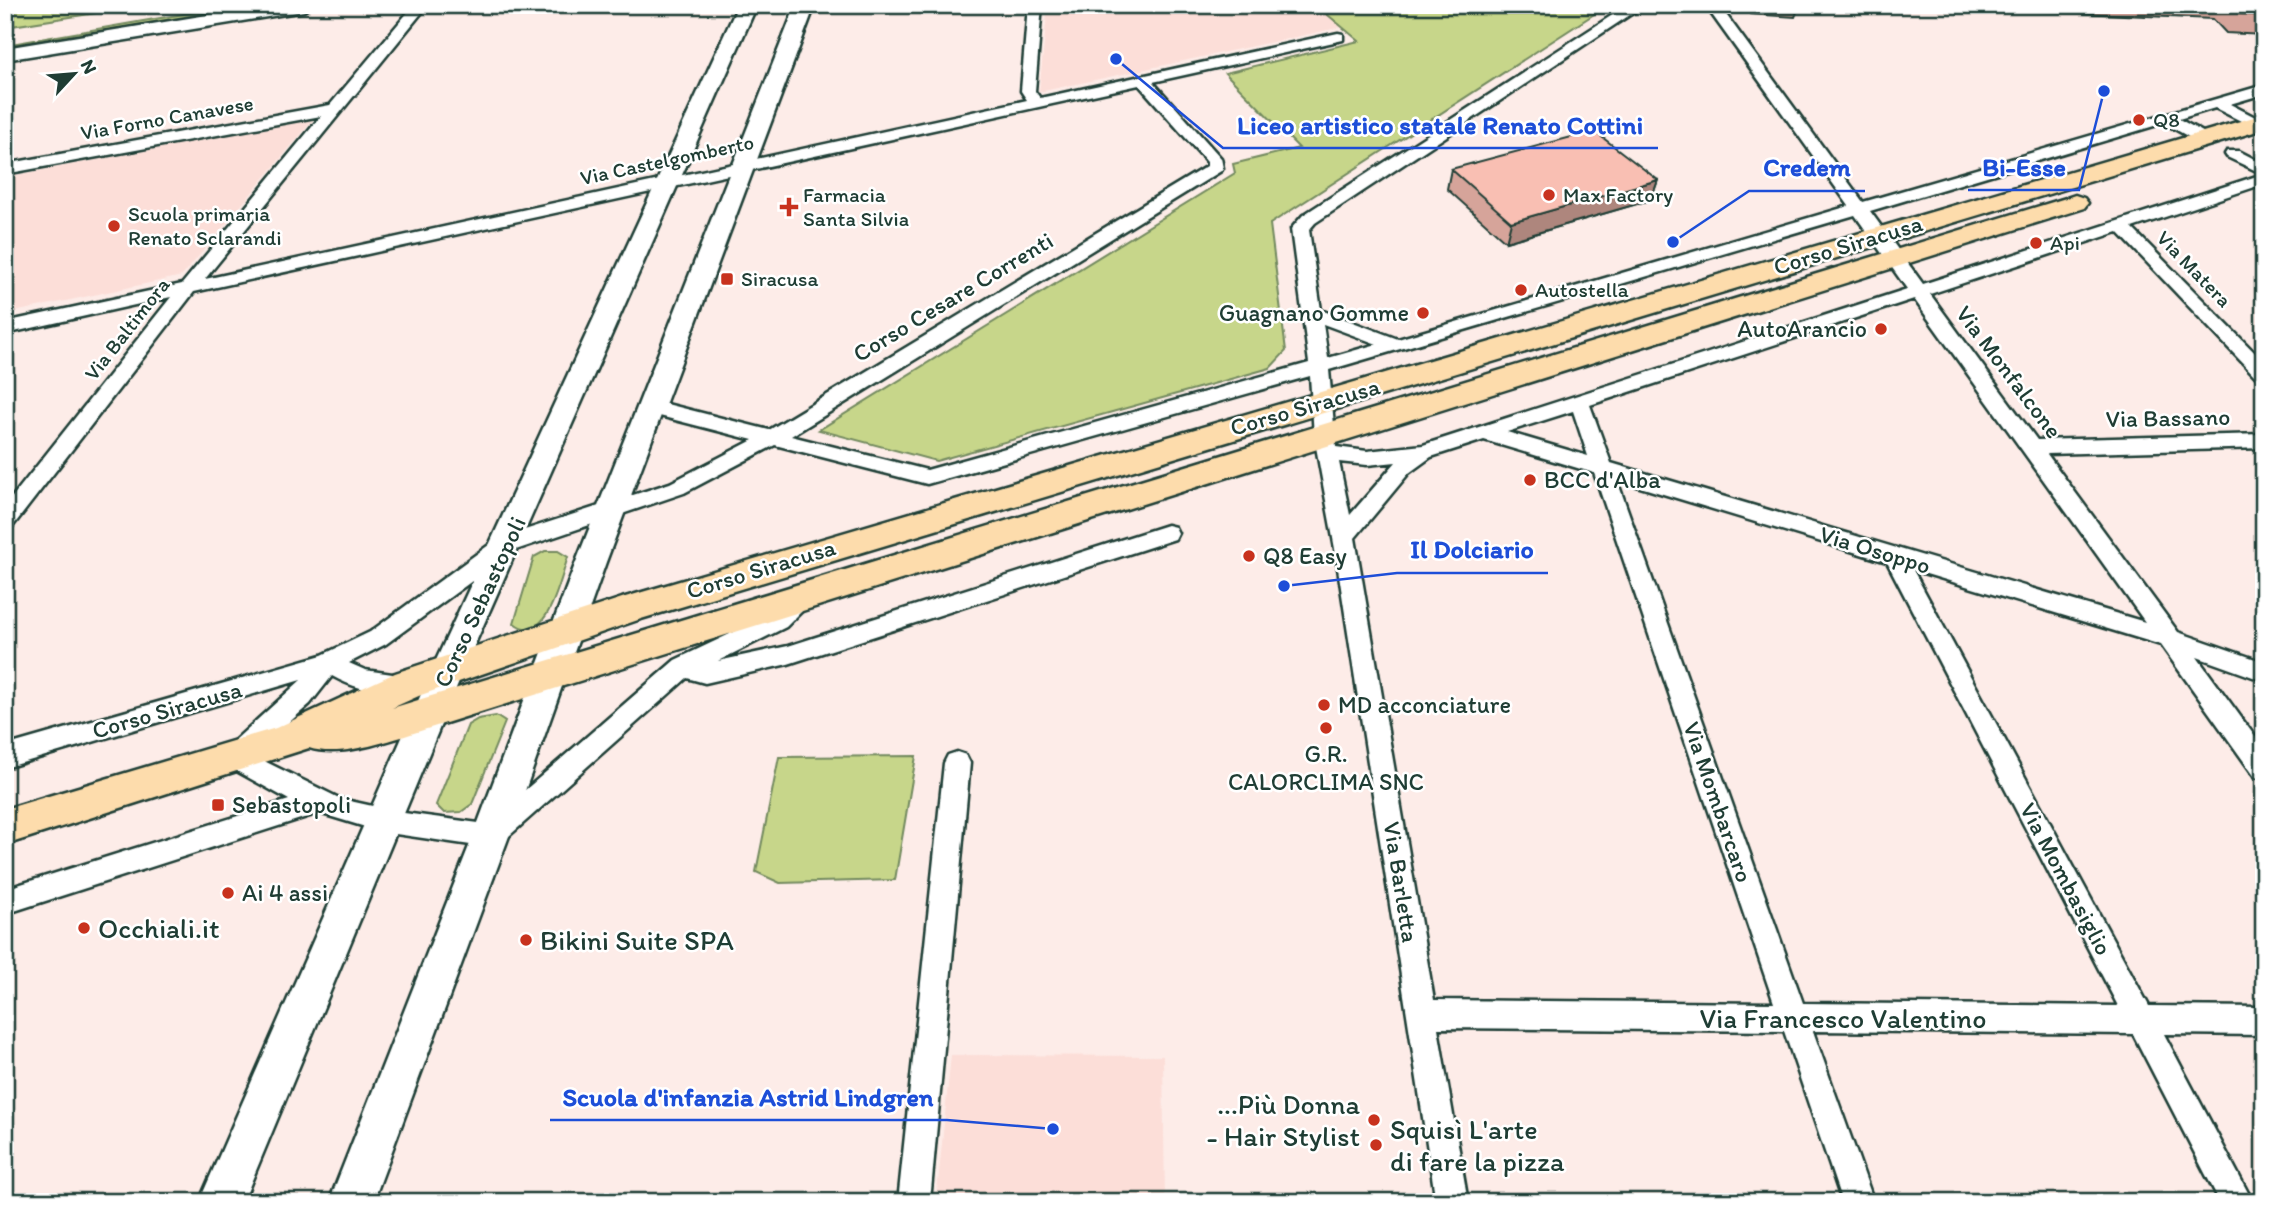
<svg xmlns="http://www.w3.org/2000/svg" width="2269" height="1207" viewBox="0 0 2269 1207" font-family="Itim,sans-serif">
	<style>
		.built { fill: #fcded8 }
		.green { fill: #c7d68a; stroke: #738a5f; stroke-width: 2 }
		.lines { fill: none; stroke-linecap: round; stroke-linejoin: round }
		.street-casing { stroke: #1f3d34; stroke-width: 5 }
		.secondary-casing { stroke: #1f3d34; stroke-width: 5 }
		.primary-casing { stroke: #1f3d34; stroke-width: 5 }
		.street { fill: #fff; fill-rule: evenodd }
		.secondary { fill: #fff; fill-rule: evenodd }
		.primary { fill: #fddcac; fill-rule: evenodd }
		.wall { fill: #d6a49a; stroke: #1f3d34; stroke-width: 2 }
		.shaded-wall { fill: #ae867d; stroke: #1f3d34; stroke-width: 2 }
		.building { fill: #f9bfb3; stroke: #1f3d34; stroke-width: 2 }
		.poi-dot { fill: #c8321e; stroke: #fff; stroke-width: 2.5 }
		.labels { text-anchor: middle; stroke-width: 5; stroke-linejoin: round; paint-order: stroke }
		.far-street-label { font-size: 21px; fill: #1f3d34; stroke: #fff }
		.far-poi-label { font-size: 21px; fill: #1f3d34; stroke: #fff; text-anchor: start }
		.street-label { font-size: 24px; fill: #1f3d34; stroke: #fff }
		.poi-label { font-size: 24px; fill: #1f3d34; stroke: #fff; text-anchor: start }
		.near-poi-label { font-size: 28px; fill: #1f3d34; stroke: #fff; text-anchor: start }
		.near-street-label { font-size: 28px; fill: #1f3d34; stroke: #fff }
		.leader { fill: none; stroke: #1d4ed8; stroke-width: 2.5 }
		.callout-dot { fill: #1d4ed8; stroke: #fff; stroke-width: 2.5 }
		.callout-label { font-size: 26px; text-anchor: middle; font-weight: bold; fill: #1d4ed8; stroke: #fff; stroke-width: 5; stroke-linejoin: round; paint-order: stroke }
	</style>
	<rect width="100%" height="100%" fill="#fdece8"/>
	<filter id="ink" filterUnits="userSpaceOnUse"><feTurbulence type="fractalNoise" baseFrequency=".0143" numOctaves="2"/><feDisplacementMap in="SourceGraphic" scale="14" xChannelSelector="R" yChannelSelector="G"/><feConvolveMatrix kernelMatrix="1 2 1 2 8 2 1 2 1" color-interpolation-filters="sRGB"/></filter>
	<g filter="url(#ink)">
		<!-- built -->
		<path class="built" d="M1048,5H1316L1342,27L1039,92Z
			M313,120L182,276L5,314V177Z
			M951,1055L1163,1056L1165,1202H936Z"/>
		<!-- green -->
		<path class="green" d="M5,5H148L5,27Z
			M235,5H280L5,50V45Z
			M1316,5H1608L1270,224L1286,351L1270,368L936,461L819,430L1235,173L1233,164L1299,148L1225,73L1359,41Z
			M545,551H558L568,557C560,579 547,648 514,623L534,557Z
			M496,716L505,722L472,804L461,812L444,813L436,805L468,725L478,719Z
			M916,756L895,880L780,883L756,872L779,757Z"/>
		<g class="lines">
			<defs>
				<path id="street" d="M414,5H428L205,279L1027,100L1021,91L1028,5H1042L1035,91L1040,98L1338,33L1343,34V40L1153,82L1221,158L1223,168L1221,171L791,436L927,470L1309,363L1291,229L1303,215L1628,5H1645L1315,223L1309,230L1321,310L1398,339L1849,206L1705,5H1719L1863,202L2264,85V94L2230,104L2261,120L2264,123L2261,126H2251L2215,108L2179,119L2210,136L2212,139L2210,142H2198L2164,123L1870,211L1923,284L2263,174L2227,157L2225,154L2227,151H2239L2264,164V184L2132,228L2264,362V380L2257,378L2118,232L1930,294L2037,440L2264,434V448L2047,454L2178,632L2264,662V681L2197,657L2264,749V780L2255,777L2161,645L1913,570L2149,1006L2264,1007V1035L2164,1034L2253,1202H2220L2133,1034L1813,1031L1874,1202H1842L1784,1031L1438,1028L1468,1202H1436L1335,549L1314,436L1310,376L927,484L775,445L684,493L513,551L386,644L349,663L365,670L413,677L417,684L413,691C388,699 354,688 332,676L310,704L252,755L341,799L404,813L486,824L675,660L770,615L797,591L805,588L813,591L816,597L786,627L718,661L788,646L1167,525L1175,527L1178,533L1175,539L788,664L705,683L687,678L500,844L491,848L382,832L319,813L5,914V889L289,800L224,764L220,757L224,750L301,680L5,768V746L322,655L370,632L497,539L670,483L753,440L644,412L641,407L644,402L651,400L769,430L1207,166V162L1139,85L194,292L13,526L5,529V506L171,297L5,334V322L182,284L321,116L5,174V164L330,105ZM1855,215L1907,289L1423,445L1367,451L1336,447L1329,370ZM1914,299L2145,622L1611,463L1590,405ZM1323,324L1377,344L1328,358ZM1573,411L1588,456L1507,432ZM1484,440L1594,473L1774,1003L1434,1000L1355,538L1409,473L1431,457ZM1339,462L1367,465L1396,462L1350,515ZM1617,480L1887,562L2118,1006L1803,1003Z
					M957,752L966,755L970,763L930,1202H898L944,763L948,755Z"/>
				<path id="secondary" d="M268,5H313L304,11L5,60V48Z
					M738,5H757L464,669L243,1202H199L432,669Z
					M796,5H815L606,562L509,836L373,1202H329L473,836L576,562Z"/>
				<path id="primary" d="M2264,114V129L641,619L421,695L392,708L2066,198L2075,195L2084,198L2088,203L2084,208L430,728C397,738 342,759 309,748L5,845V809L276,728L395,673L622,598Z"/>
			</defs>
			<!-- street casing -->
			<use href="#street" class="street-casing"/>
			<!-- secondary casing -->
			<use href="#secondary" class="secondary-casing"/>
			<!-- primary casing -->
			<use href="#primary" class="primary-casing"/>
			<!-- street -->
			<use href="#street" class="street"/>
			<!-- secondary -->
			<use href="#secondary" class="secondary"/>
			<!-- primary -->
			<use href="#primary" class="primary"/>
		</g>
		<!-- wall -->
		<path class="wall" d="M1746,5H1800L1795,17L1750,14Z
			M2031,5H2264V35L2226,33L2213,19L2035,11Z
			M1451,169L1658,180L1651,200L1506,242L1447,189Z"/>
		<!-- shaded-wall -->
		<path class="shaded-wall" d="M1658,180L1651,200L1506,242L1511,222Z"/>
		<!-- building -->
		<path class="building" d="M2230,5H2264V15L2239,14Z
			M1594,131L1658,180L1511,222L1451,169Z"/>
	</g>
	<!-- markers -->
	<g class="poi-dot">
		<circle cx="2139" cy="120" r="7"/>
		<circle cx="1549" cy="195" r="7"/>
		<path d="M785.5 196.5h7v7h7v7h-7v7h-7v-7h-7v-7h7z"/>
		<circle cx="114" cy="226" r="7"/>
		<circle cx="2036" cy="243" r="7"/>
		<rect x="720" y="272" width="14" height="14" rx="3.5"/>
		<circle cx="1521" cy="290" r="7"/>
		<circle cx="1423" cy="313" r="7"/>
		<circle cx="1881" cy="329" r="7"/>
		<circle cx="1530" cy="480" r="7"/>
		<circle cx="1249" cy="556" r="7"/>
		<circle cx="1324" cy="705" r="7"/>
		<circle cx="1326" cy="728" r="7"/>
		<rect x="211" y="798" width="14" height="14" rx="3.5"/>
		<circle cx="228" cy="893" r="7"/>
		<circle cx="84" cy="928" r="7"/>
		<circle cx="526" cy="940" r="7"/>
		<circle cx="1374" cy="1120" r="7"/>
		<circle cx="1376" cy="1145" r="7"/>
	</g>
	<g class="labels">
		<!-- far-street labels -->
		<g class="far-street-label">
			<text transform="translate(167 118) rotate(-10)" y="7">Via Forno Canavese</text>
			<text transform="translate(667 160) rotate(-12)" y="7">Via Castelgomberto</text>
			<text transform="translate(2194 269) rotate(46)" y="7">Via Matera</text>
			<text transform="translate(127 329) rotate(-52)" y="7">Via Baltimora</text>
		</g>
		<!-- far-poi labels -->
		<g class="far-poi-label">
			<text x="2153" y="127">Q8</text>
			<text x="803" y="202">Farmacia<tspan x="803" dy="24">Santa Silvia</tspan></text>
			<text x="1563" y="202">Max Factory</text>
			<text x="128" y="221">Scuola primaria<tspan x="128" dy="24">Renato Sclarandi</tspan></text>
			<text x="2050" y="250">Api</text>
			<text x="741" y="286">Siracusa</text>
			<text x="1535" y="297">Autostella</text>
		</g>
		<!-- street labels -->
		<g class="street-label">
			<text transform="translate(1848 245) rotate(-17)" y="8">Corso Siracusa</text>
			<text transform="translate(953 297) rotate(-31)" y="8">Corso Cesare Correnti</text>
			<text transform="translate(2009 372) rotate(53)" y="8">Via Monfalcone</text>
			<text transform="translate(1305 407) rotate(-16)" y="8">Corso Siracusa</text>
			<text transform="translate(2168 418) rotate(-1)" y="8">Via Bassano</text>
			<text transform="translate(1875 550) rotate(17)" y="8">Via Osoppo</text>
			<text transform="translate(761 569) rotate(-17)" y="8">Corso Siracusa</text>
			<text transform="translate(480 602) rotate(-65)" y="8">Corso Sebastopoli</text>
			<text transform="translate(167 710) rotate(-16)" y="8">Corso Siracusa</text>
			<text transform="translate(1718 802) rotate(71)" y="8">Via Mombarcaro</text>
			<text transform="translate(2066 879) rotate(62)" y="8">Via Mombasiglio</text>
			<text transform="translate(1401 882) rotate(81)" y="8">Via Barletta</text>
		</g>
		<!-- poi labels -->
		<g class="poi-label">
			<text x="1409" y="321" text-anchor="end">Guagnano Gomme</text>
			<text x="1867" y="337" text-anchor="end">AutoArancio</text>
			<text x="1544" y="488">BCC d'Alba</text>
			<text x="1263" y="564">Q8 Easy</text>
			<text x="1338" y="713">MD acconciature</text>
			<text x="1326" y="762" text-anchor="middle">G.R.<tspan x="1326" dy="28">CALORCLIMA SNC</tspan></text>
			<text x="232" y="813">Sebastopoli</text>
			<text x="242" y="901">Ai 4 assi</text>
		</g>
		<!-- near-poi labels -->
		<g class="near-poi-label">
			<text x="98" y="938">Occhiali.it</text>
			<text x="540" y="950">Bikini Suite SPA</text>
			<text x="1360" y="1114" text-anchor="end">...Più Donna<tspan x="1360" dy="32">- Hair Stylist</tspan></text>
			<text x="1390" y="1139">Squisì L'arte<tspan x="1390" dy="32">di fare la pizza</tspan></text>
		</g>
		<!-- near-street labels -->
		<g class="near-street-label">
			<text x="1843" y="1028">Via Francesco Valentino</text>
		</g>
	</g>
	<!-- callouts -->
	<path class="leader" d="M1116 59L1223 148H1658M2104 91L2079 190H1968M1673 242L1749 191H1865M1284 586L1397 573H1548M1053 1129L947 1120H550"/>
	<g class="callout-dot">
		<circle cx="1116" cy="59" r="7"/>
		<circle cx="2104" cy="91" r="7"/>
		<circle cx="1673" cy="242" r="7"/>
		<circle cx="1284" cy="586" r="7"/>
		<circle cx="1053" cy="1129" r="7"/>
	</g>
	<g class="callout-label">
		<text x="1440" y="134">Liceo artistico statale Renato Cottini</text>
		<text x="2024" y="176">Bi-Esse</text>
		<text x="1807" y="176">Credem</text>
		<text x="1472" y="558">Il Dolciario</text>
		<text x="748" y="1106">Scuola d'infanzia Astrid Lindgren</text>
	</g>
	<!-- margin -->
	<rect width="2269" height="1207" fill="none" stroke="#fff" stroke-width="28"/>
	<rect x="14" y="14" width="2241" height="1179" fill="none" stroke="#1f3d34" stroke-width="2.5" filter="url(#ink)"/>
	<!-- north arrow -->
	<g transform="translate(74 74) rotate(64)" stroke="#ffffff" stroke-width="5" paint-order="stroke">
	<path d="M0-5L12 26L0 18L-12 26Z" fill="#1f3d34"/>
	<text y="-10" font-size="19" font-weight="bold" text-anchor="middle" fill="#1f3d34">N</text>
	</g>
</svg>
